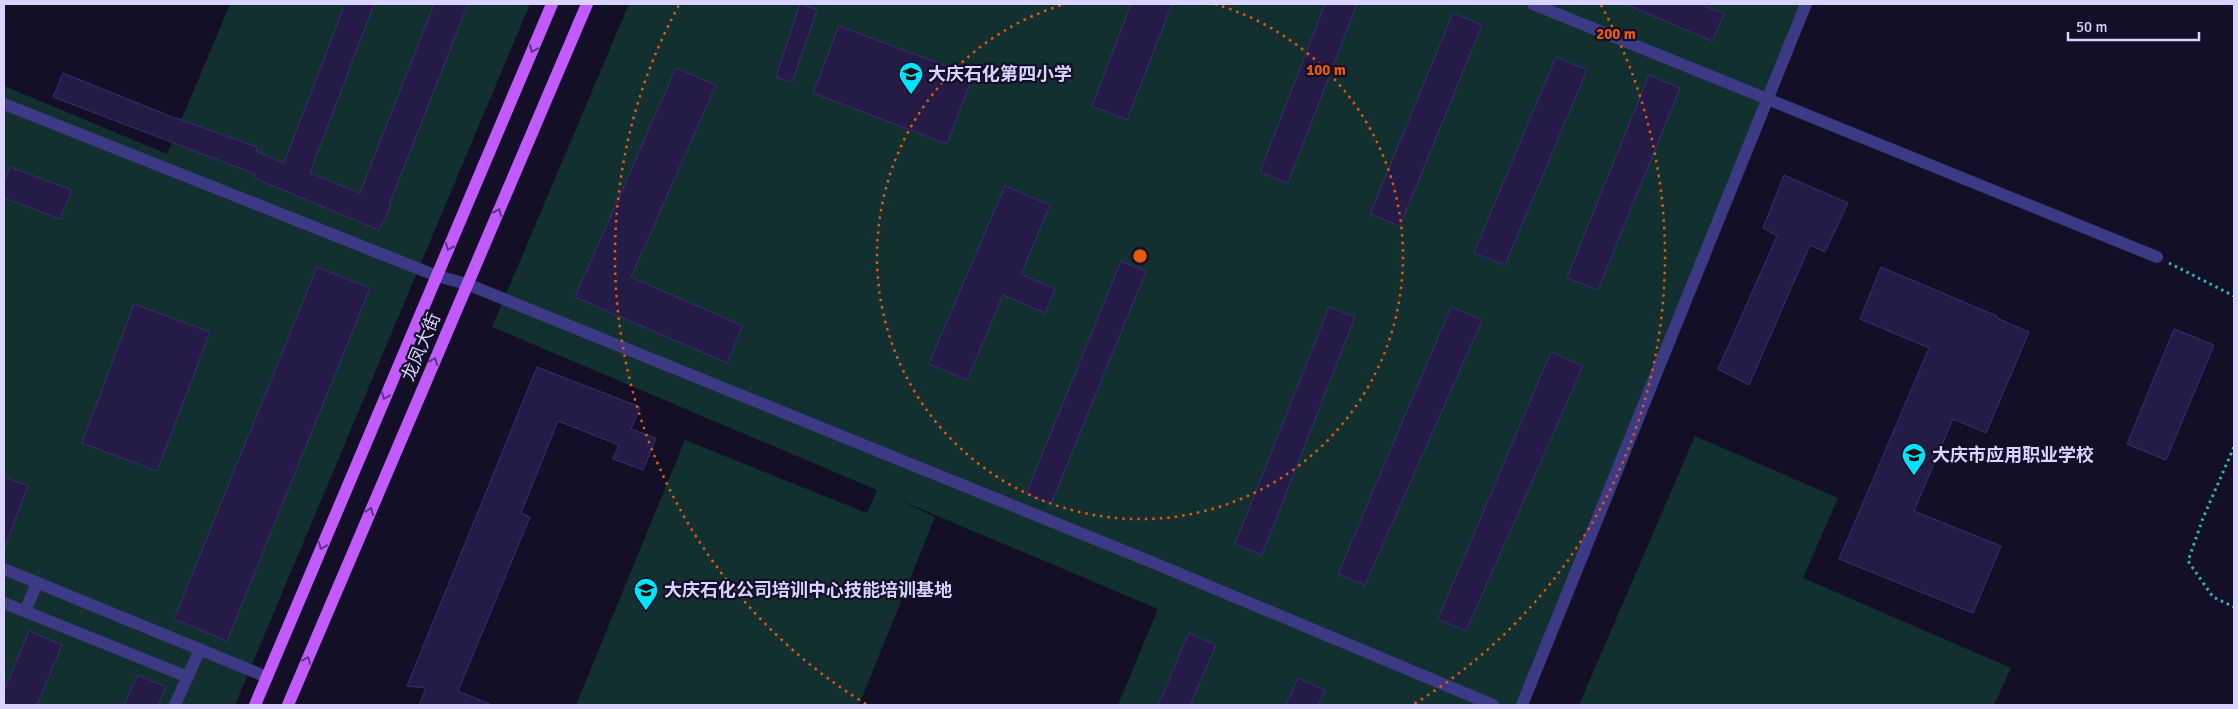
<svg xmlns="http://www.w3.org/2000/svg" width="2238" height="709" viewBox="0 0 2238 709" font-family="Signika,'Noto Sans SC',sans-serif">
	<style>
		.green { fill: #12302f }
		.building { fill: #241b47; stroke: #3b2d73 }
		.lines { fill: none; stroke-linecap: round; stroke-linejoin: round }
		.path { stroke: #2fb8b0; stroke-width: 3; stroke-dasharray: 2.5 4; stroke-linecap: butt }
		.minor { stroke: #3d3a85; stroke-width: 12 }
		.major { stroke: #c25bff; stroke-width: 12 }
		.oneway { stroke: #623188 }
		.ring { fill: none; stroke: #e8590c; stroke-width: 2.5; stroke-dasharray: 2.5 5 }
		.labels { text-anchor: middle; stroke-width: 4.5; stroke-linejoin: round; paint-order: stroke }
		.poi-label { font-size: 18px; font-weight: bold; fill: #d9d4ff; stroke: #130f26; text-anchor: start }
		.street-label { font-size: 18px; fill: #d9d4ff; stroke: #130f26 }
		.centre { fill: #e8590c; stroke: #130f26; stroke-width: 2.5 }
		.ring-label { font-size: 15px; text-anchor: middle; font-weight: bold; fill: #e8590c; stroke: #130f26; stroke-width: 4.5; stroke-linejoin: round; paint-order: stroke }
	</style>
	<rect width="100%" height="100%" fill="#130f26"/>
	<!-- green -->
	<path class="green" d="M230,4H530L235,705H4V86L167,154Z
		M629,4H1806L1522,705H1118L1158,609L895,498L935,517L859,705H576L685,440L867,513L877,490L492,327Z
		M1695,436L1838,498L1803,578L2011,668L1994,705H1579Z"/>
	<!-- building -->
	<path class="building" d="M345,4H374L310,173L360,193L434,4H468L389,205L391,206L379,230L254,178L255,174L53,97L63,73L170,116L257,147L256,151L284,163Z
		M800,4L817,10L792,82L776,77Z
		M1131,4H1172L1127,120L1092,106Z
		M1325,4H1357L1288,183L1260,172Z
		M1625,4H1700L1724,14L1712,41Z
		M1453,13L1482,25L1400,226L1370,214Z
		M839,26L973,76L947,144L813,93Z
		M1556,57L1587,70L1505,265L1474,253Z
		M676,68L716,85L631,277L743,326L727,363L575,297Z
		M1649,75L1680,88L1598,290L1567,278Z
		M10,167L72,190L60,219L4,198V182Z
		M1784,175L1848,203L1825,252L1810,245L1749,385L1718,369L1777,236L1763,228Z
		M1005,186L1050,205L1021,274L1055,289L1045,313L1003,295L967,380L929,364Z
		M1121,261L1146,271L1051,504L1026,494Z
		M317,267L370,288L227,641L174,619Z
		M1881,267L1997,316V318L2029,332L1986,433L1953,419L1914,511L2001,546L1973,613L1839,559L1929,348L1860,319Z
		M134,304L210,332L157,471L82,443Z
		M1329,307L1355,317L1262,555L1235,544Z
		M1451,307L1482,320L1365,585L1338,574Z
		M2174,329L2214,345L2166,460L2127,444Z
		M1551,352L1583,366L1466,631L1438,619Z
		M537,367L640,407L631,429L656,438L643,470L613,459L619,445L558,421L521,513L530,517L458,691L492,705H419L426,688L407,686Z
		M4,477L28,486L5,546H4Z
		M29,631L62,645L37,705H4V691Z
		M1189,633L1216,645L1190,705H1158Z
		M138,675L166,687L158,705H124Z
		M1298,678L1325,690L1318,705H1286Z"/>
	<g class="lines">
		<!-- path -->
		<path class="path" d="M2169,263L2234,296
			M2234,447L2203,518L2188,561L2213,597L2234,607"/>
		<!-- minor -->
		<path class="minor" d="M1533,4L2157,257
			M4,104L437,276L467,284L1154,563L1493,705
			M4,569L267,677
			M4,603L188,677
			M25,611L37,583
			M175,705L200,649
			M1522,705L1806,4"/>
		<!-- major -->
		<path class="major" d="M255,705L552,4
			M288,705L587,4"/>
	</g>
	<!-- one-way arrows -->
	<defs><path id="oneway-chevron" d="M-2-3.5L2.5 0L-2 3.5" fill="none" stroke-width="1.6" stroke-linecap="round" stroke-linejoin="round" transform="scale(1.25)"/></defs>
	<g class="oneway">
		<use href="#oneway-chevron" transform="translate(533 49) rotate(113)"/>
		<use href="#oneway-chevron" transform="translate(498 212) rotate(-67)"/>
		<use href="#oneway-chevron" transform="translate(449 247) rotate(113)"/>
		<use href="#oneway-chevron" transform="translate(434 361) rotate(-67)"/>
		<use href="#oneway-chevron" transform="translate(385 396) rotate(113)"/>
		<use href="#oneway-chevron" transform="translate(370 511) rotate(-67)"/>
		<use href="#oneway-chevron" transform="translate(322 546) rotate(113)"/>
		<use href="#oneway-chevron" transform="translate(307 660) rotate(-67)"/>
	</g>
	<!-- distance rings -->
	<g class="ring">
		<path d="M1215 4A263 263 0 1 1 1065 4"/>
		<path d="M866 704A525 525 0 0 1 679 5M1601 5A525 525 0 0 1 1414 704"/>
	</g>
	<!-- icons -->
	<defs>
		<symbol id="school-pin" viewBox="-11 -11 22 30"><path d="M0 17L-7.5 6A9.5 9.5 0 1 1 7.5 6Z" fill="#00e5ff" stroke="#130f26"/><path d="M0-5L7-2L0 1L-7-2ZM-4 1L0 2.5L4 1V4Q0 6-4 4Z" fill="#111"/></symbol>
	</defs>
	<g fill-rule="evenodd">
		<use href="#school-pin" x="897" y="60" width="28" height="38"/>
		<use href="#school-pin" x="1900" y="441" width="28" height="38"/>
		<use href="#school-pin" x="632" y="576" width="28" height="38"/>
	</g>
	<g class="labels">
		<!-- poi labels -->
		<g class="poi-label">
			<text x="928" y="80">大庆石化第四小学</text>
			<text x="1932" y="461">大庆市应用职业学校</text>
			<text x="664" y="596">大庆石化公司培训中心技能培训基地</text>
		</g>
		<!-- street labels -->
		<g class="street-label">
			<text transform="translate(421 347) rotate(-67)" y="6">龙凤大街</text>
		</g>
	</g>
	<circle cx="1140" cy="256" r="8" class="centre"/>
	<g class="ring-label">
		<text x="1616" y="39">200 m</text>
		<text x="1326" y="75">100 m</text>
	</g>
	<!-- border -->
	<rect width="2238" height="709" fill="none" stroke="#d9d4ff" stroke-width="10"/>
	<!-- scale -->
	<path d="M2068 32v8h131v-8" fill="none" stroke="#d9d4ff" stroke-width="2.5"/>
	<text x="2076" y="32" font-size="15" fill="#d9d4ff" stroke="#130f26" stroke-width="4" paint-order="stroke">50 m</text>
</svg>
